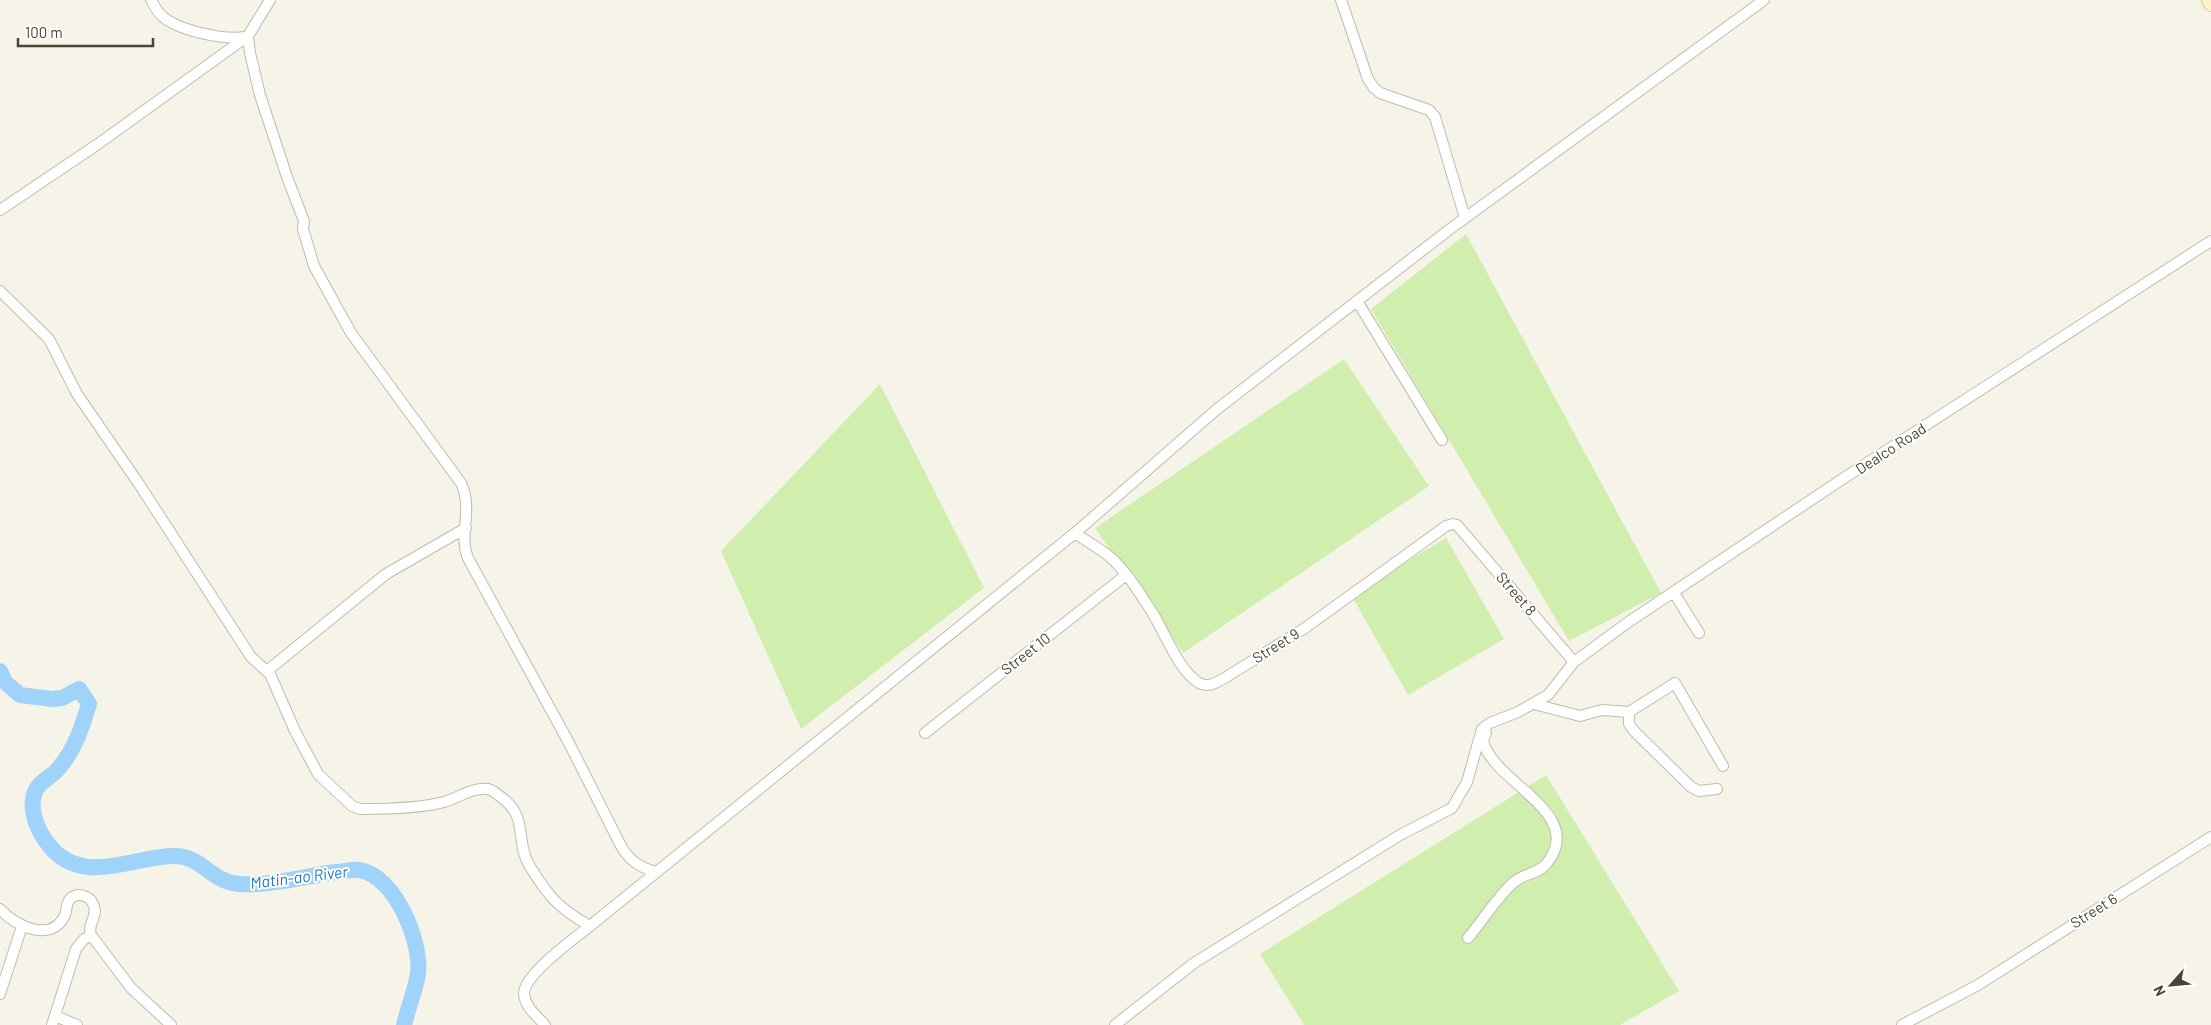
<svg xmlns="http://www.w3.org/2000/svg" width="2211" height="1025" viewBox="0 0 2211 1025" font-family="Barlow,sans-serif">
	<style>
		.green { fill: #d0efae }
		.lines { fill: none; stroke-linecap: round; stroke-linejoin: round }
		.river { stroke: #a0d3f9; stroke-width: 16 }
		.street-casing { stroke: #c3bbab; stroke-width: 12 }
		.secondary-casing { stroke: #dbc994; stroke-width: 16 }
		.street { stroke: #fff; stroke-width: 10 }
		.secondary { stroke: #fff3cb; stroke-width: 14 }
		.labels { text-anchor: middle; stroke-width: 4; stroke-linejoin: round; paint-order: stroke }
		.street-label { font-size: 15px; fill: #4b4436; stroke: #fff }
		.water-label { font-size: 16px; font-style: italic; fill: #2178bc; stroke: #fff }
	</style>
	<rect width="100%" height="100%" fill="#f6f3e9"/>
	<!-- green -->
	<path class="green" d="M1466,234L1661,593L1569,641L1371,309Z
		M1344,359L1429,486L1183,653L1095,528Z
		M880,384L984,588L801,729L721,551Z
		M1446,538L1504,639L1408,695L1351,595Z
		M1546,775L1679,991L1620,1025H1304L1260,954Z"/>
	<g class="lines">
		<!-- river -->
		<path class="river" d="M0,671L5,682L20,695L52,699L62,698L79,689L89,704C82,727 75,749 59,768C53,776 38,782 35,792C33,796 32,805 33,810C35,825 43,839 53,850C88,885 133,856 175,856C202,856 211,882 239,884C272,886 304,876 336,872C343,872 352,869 359,870C395,875 422,942 418,974C415,991 408,1008 404,1025"/>
		<defs>
			<path id="street" d="M151,0C154,5 157,12 162,16C179,31 223,40 245,37
				M1341,0L1368,79L1374,88L1380,93L1429,110L1435,117L1465,218
				M248,36L250,53L260,95L287,177L304,221L303,229L314,266L351,333L461,483C474,511 457,536 469,560L569,743L621,846C630,861 639,867 656,872
				M0,210L98,144L248,36L270,0
				M0,291L49,339L77,394L139,484L251,657L270,674L295,731L318,774L352,806L360,809C384,809 421,808 444,802C458,798 473,787 488,789C493,790 496,794 501,797C529,817 515,841 529,865C548,896 558,908 590,926
				M1357,301L1442,440
				M1075,533C1086,541 1099,548 1110,557C1127,572 1140,594 1152,612C1165,633 1178,670 1199,683C1208,688 1215,683 1223,679L1305,628L1446,526L1453,524L1457,525L1574,662
				M1674,593L1699,633
				M267,671L386,574L466,528
				M1537,701L1534,704L1580,716L1602,710L1629,712L1675,683L1723,766
				M1629,712V724L1634,731L1691,787L1699,791L1717,789
				M925,733L1126,575
				M0,909C15,926 52,944 65,915C67,910 66,905 69,900C77,891 90,895 94,906C98,916 87,924 91,935L131,988L171,1025
				M1468,938C1483,920 1497,897 1514,882C1524,873 1539,874 1547,863C1587,813 1493,783 1483,741L1486,733
				M0,994L22,926
				M55,1016L77,1025
				M52,1025L76,949L84,939L91,935
				M545,1025C537,1016 525,1007 524,994C523,975 575,938 590,926L1075,533L1216,410L1450,229L1764,0
				M1115,1025L1194,963L1400,835L1452,808L1467,782L1482,729L1490,723L1518,712L1548,695L1574,662L1627,623L1847,476L2211,241
				M1902,1025L1978,985L2211,837"/>
			<path id="secondary" d="M2209,0L2211,4"/>
		</defs>
		<!-- street casing -->
		<use href="#street" class="street-casing"/>
		<!-- secondary casing -->
		<use href="#secondary" class="secondary-casing"/>
		<!-- street -->
		<use href="#street" class="street"/>
		<!-- secondary -->
		<use href="#secondary" class="secondary"/>
	</g>
	<g class="labels">
		<!-- street labels -->
		<g class="street-label">
			<text transform="translate(1891 449) rotate(-33)" y="5">Dealco Road</text>
			<text transform="translate(1516 594) rotate(49)" y="5">Street 8</text>
			<text transform="translate(1276 646) rotate(-32)" y="5">Street 9</text>
			<text transform="translate(1026 654) rotate(-38)" y="5">Street 10</text>
			<text transform="translate(2094 911) rotate(-32)" y="5">Street 6</text>
		</g>
		<!-- water labels -->
		<g class="water-label">
			<text transform="translate(299 877) rotate(-7)" y="6">Matin-ao River</text>
		</g>
	</g>
	<!-- north arrow -->
	<g transform="translate(2171 985) rotate(243)" stroke="#ffffff" stroke-width="4" paint-order="stroke">
	<path d="M0-4L9 19L0 12L-9 19Z" fill="#4b4436"/>
	<text y="-8" font-size="14" font-weight="bold" text-anchor="middle" fill="#4b4436">N</text>
	</g>
	<!-- scale -->
	<path d="M18 38v8h135v-8" fill="none" stroke="#4b4436" stroke-width="2.5"/>
	<text x="25" y="38" font-size="15" fill="#4b4436" stroke="#ffffff" stroke-width="4" paint-order="stroke">100 m</text>
</svg>
